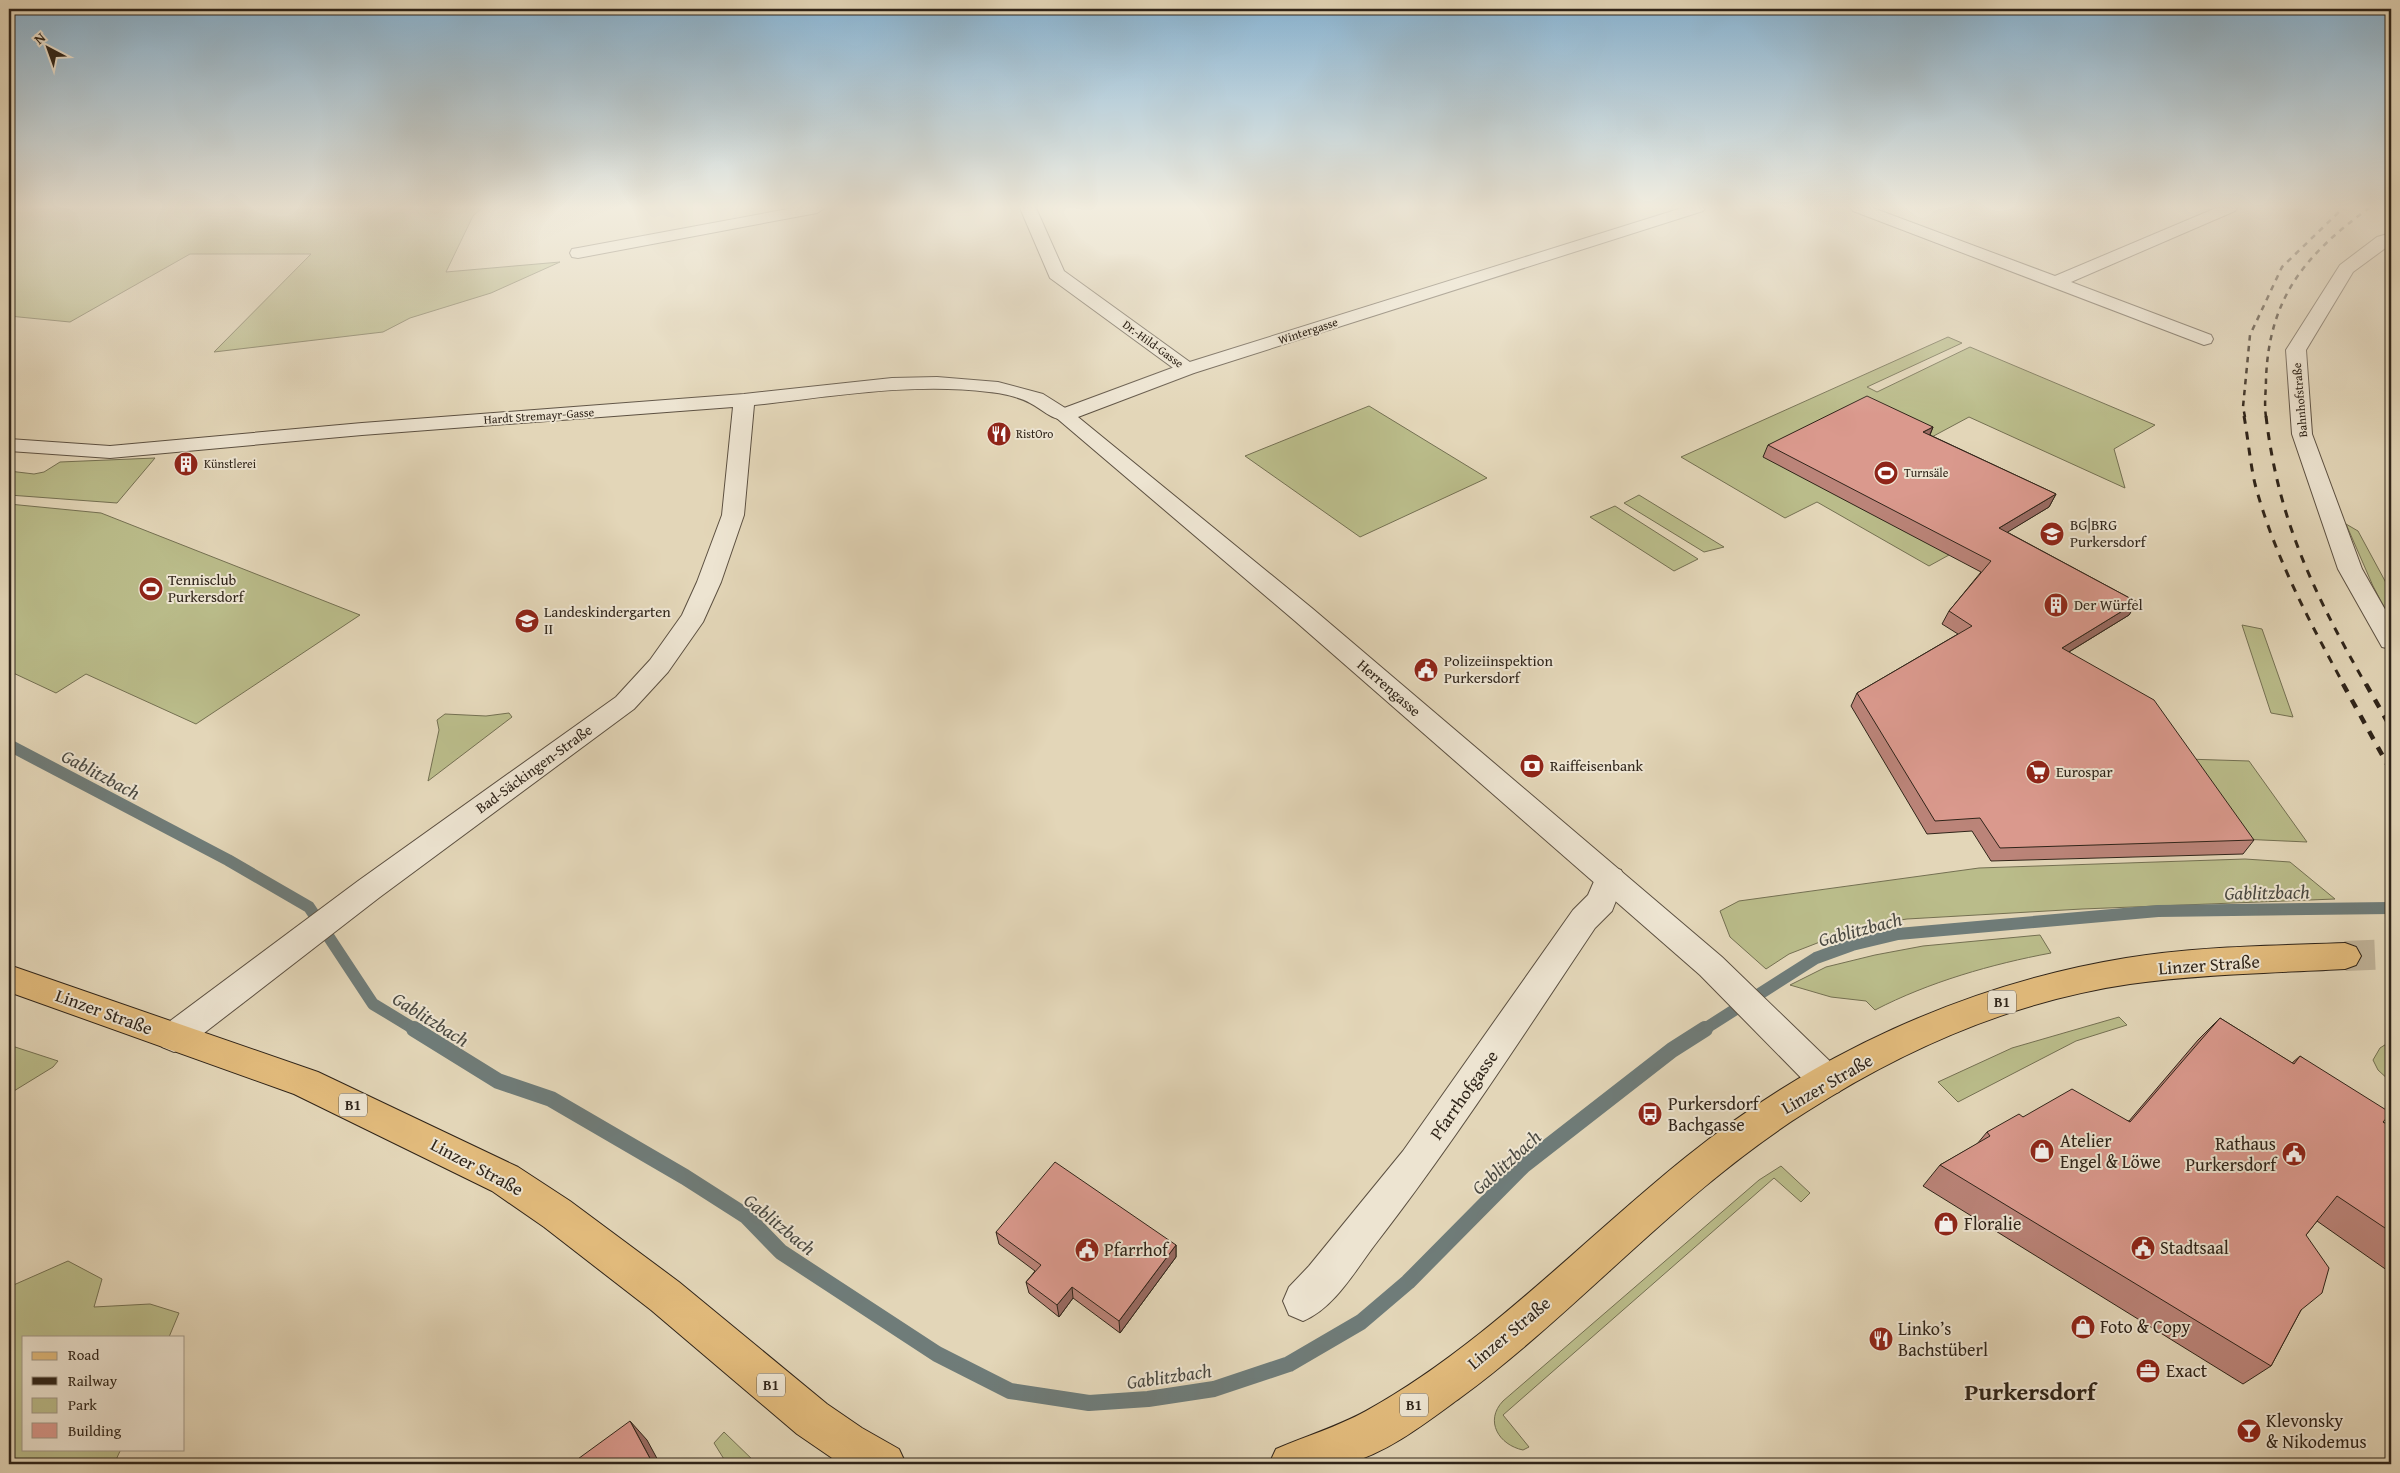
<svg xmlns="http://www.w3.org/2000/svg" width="2400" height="1473" viewBox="0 0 2400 1473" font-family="'Gentium Book Plus',serif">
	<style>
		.green { fill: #babc8a; stroke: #747052 }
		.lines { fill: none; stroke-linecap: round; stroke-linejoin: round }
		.stream-far1 { stroke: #6f7c79; stroke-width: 12 }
		.stream { stroke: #6f7c79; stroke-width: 16 }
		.primary-tunnel { stroke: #bfb298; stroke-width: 30; stroke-dasharray: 30 15; stroke-linecap: butt }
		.minor-casing { stroke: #5c5041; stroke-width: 2 }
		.tertiary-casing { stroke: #5c5041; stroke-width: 2 }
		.primary-casing { stroke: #2f2419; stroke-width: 2 }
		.minor { fill: #ede4d1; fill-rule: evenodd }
		.tertiary { fill: #ede4d1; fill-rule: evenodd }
		.primary { fill: #e2bb7c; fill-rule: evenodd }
		.rail-far2 { stroke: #2f2419; stroke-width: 2.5; stroke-dasharray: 5.5 5.5; stroke-linecap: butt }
		.rail-far1 { stroke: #2f2419; stroke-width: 3; stroke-dasharray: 8 8; stroke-linecap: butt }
		.rail { stroke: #2f2419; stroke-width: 4.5; stroke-dasharray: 9 9; stroke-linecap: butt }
		.wall { fill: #bb8479; stroke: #2f2419 }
		.shaded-wall { fill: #996b63; stroke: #2f2419 }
		.building { fill: #da998d; stroke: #2f2419 }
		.labels { text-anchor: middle; stroke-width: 4; stroke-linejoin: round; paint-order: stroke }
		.far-street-label { font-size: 12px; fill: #2f2419; stroke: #ede4d1 }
		.far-poi-label { font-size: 12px; fill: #2f2419; stroke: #ede4d1; text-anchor: start }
		.shield { fill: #ede4d1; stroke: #685e50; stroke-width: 1 }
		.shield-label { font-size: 14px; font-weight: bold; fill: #2f2419 }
		.poi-label { font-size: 15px; fill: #2f2419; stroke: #ede4d1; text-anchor: start }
		.street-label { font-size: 15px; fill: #2f2419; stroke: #ede4d1 }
		.near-street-label { font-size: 18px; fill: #2f2419; stroke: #ede4d1 }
		.near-poi-label { font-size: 18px; fill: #2f2419; stroke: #ede4d1; text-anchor: start }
		.near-water-label { font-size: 19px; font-style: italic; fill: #4a4941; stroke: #ede4d1 }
		.near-district-label { font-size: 24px; font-weight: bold; fill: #2f2419; stroke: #ede4d1 }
	</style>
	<rect width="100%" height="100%" fill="#e3d6b8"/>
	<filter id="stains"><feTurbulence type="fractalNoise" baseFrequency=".004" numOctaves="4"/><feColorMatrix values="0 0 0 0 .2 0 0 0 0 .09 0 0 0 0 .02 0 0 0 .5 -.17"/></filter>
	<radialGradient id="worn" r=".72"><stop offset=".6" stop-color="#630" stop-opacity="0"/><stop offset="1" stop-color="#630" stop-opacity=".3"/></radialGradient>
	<!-- green -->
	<path class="green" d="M9,208H482L473,216L446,272L560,262L491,293L410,318L383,332L214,352L311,254H190L70,322L9,316Z
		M1948,337L1962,343L1867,387L1877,392L1970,347L2155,425L2114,449L2125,488L1969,417L1928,439L1949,555L1929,566L1817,502L1785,518L1681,457Z
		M1369,406L1487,478L1360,537L1245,456Z
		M155,458L117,503L9,495V471L34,474L44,472L60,462Z
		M1639,495L1724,547L1704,552L1624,503Z
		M9,504L101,513L360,615L196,724L86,674L56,693L9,671Z
		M1615,506L1698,559L1674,571L1590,517Z
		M2346,524L2358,531L2391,592V620L2373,586Z
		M2242,625L2262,629L2293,717L2271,713Z
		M509,713L512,717L428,781L439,730L437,720L445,714L486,716Z
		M2186,759L2249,761L2307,842L2240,839Z
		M2245,859L2290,862L2335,899L2082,909L1907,919L1861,926L1789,954L1766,969L1730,937L1720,911L1739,901L1979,868Z
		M2040,935L2051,953C1992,964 1929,982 1875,1010L1866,1001L1831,997L1790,985L1826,967L1875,955L1923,946Z
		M2119,1017L2127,1025L2076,1041L1958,1102L1938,1082L2012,1048Z
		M2391,1041V1082L2378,1070L2373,1060L2380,1048Z
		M9,1045L58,1061L53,1067L9,1094Z
		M1781,1166L1810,1193L1801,1202L1774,1178L1503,1415L1529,1447L1523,1450C1499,1445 1484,1421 1503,1401L1759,1180Z
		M68,1261L102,1279L94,1307L150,1304L179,1313L169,1337H24V1449H121L114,1464H9V1287Z
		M724,1432L757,1464H727L714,1443Z"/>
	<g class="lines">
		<!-- stream-far1 -->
		<path class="stream-far1" d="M9,745L228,860L309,907L373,1004L416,1030
			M1703,1030L1816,958L1852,945L1898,934L2158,911L2391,908"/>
		<!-- stream -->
		<path class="stream" d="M414,1029L498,1081L551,1099L685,1177L746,1216L781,1252L937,1354L1010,1391L1089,1403L1148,1399L1214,1389L1289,1364L1361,1322L1408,1282L1523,1166L1672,1050L1705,1029"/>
		<!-- primary-tunnel -->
		<path class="primary-tunnel" d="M2345,956L2391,954"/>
		<defs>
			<path id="minor" d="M793,208H825L817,213L578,258L572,257L570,253L572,249L578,248Z
				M1020,208H1036L1064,271L1194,365L1197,369L1194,373H1180L1050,278Z
				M1851,208H1873L2055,276L2216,208H2237L2235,211L2071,282L2211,335L2213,339L2211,343L2204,345L1853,211Z
				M2391,233V244L2353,272L2306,350L2312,434L2362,569L2391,620V649L2382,647L2338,569L2292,434L2286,350L2340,265L2377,237Z
				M937,377L998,382L1043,394L1070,411L1073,415L1070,419C1054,423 1044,410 1030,403C1019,397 1001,393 989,392C911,382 831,397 754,405L744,515L721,582L703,622L668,672L634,709L380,897L186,1047L174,1052L162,1047L157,1037L162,1027L358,881L616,697L650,660L682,615L697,582L722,515L733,407L362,435L110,458L9,451V439L110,446L362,423L744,394L892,378Z
				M1610,866L1621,870L1625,878L1612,911L1595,928C1524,1034 1455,1141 1377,1242C1356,1269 1335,1308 1303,1321L1289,1315L1283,1301L1289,1287L1309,1266L1403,1151L1573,910L1588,895L1599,870Z"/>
			<path id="tertiary" d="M1682,208H1705L1703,211L1194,373L1078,417L1313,609L1722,957L1839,1070L1845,1081L1839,1092L1827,1096L1815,1092L1700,975L1295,621L1053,415L1056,411L1180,365Z"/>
			<path id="primary" d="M2345,943L2356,947L2361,956L2356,965L2345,969C2273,973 2201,974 2130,984C2014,1001 1904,1049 1806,1112C1679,1192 1581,1309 1460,1398C1427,1422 1389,1452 1349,1463C1333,1468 1289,1464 1269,1464L1276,1449C1306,1436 1337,1427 1366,1411C1485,1345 1580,1242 1686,1157C1812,1055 1966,984 2126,958C2198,946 2272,946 2345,943Z
				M9,965L318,1072L518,1167L570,1201L679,1282L827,1404L862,1428L899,1449L906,1464H842L832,1458L797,1434L651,1310L544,1227L492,1191L294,1094L9,992Z"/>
		</defs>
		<!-- minor casing -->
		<use href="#minor" class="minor-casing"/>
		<!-- tertiary casing -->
		<use href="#tertiary" class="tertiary-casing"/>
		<!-- primary casing -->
		<use href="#primary" class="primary-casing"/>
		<!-- minor -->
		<use href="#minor" class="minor"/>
		<!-- tertiary -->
		<use href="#tertiary" class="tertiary"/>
		<!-- primary -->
		<use href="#primary" class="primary"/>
		<!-- rail-far2 -->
		<path class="rail-far2" d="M2245,417L2243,407L2250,335L2282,267L2343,208
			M2266,417C2264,404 2266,391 2266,379C2269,297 2306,254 2369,208"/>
		<!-- rail-far1 -->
		<path class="rail-far1" d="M2244,416C2248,438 2250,462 2255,484C2274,555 2309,621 2344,685
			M2266,416C2278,521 2315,595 2366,685"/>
		<!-- rail -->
		<path class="rail" d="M2343,684L2391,771
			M2366,684L2391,728"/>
	</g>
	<!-- wall -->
	<path class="wall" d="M1933,427L1930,435L2056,494L2049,507L2007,532L2137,602L2129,615L2069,652L2254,840L2243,854L1991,861L1972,831L1927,834L1851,706L1857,693L1958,634L1942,624L1949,611L1981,572L1763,457L1768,445Z
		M2220,1018L2292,1063L2300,1056L2383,1122L2391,1127V1273L2317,1221L2306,1235L2301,1310L2271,1366L2243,1384L1923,1186L1940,1165L1977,1144L1987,1132L2023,1117L2129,1121L2198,1040Z
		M996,1232L1176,1245V1257L1120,1333L1073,1298L1059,1317L1029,1293L1026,1282L1035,1271L999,1244Z"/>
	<!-- shaded-wall -->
	<path class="shaded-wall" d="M1933,427L1928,439L1923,432Z
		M2056,494L2049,507L1993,541L1999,528Z
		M2137,602L2129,615L2054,661L2062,648Z
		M1176,1245V1257L1120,1333L1119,1321Z
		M1072,1287L1073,1298L1059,1317L1057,1305Z
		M630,1421L647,1440L660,1464H653Z"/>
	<!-- building -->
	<path class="building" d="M1867,396L1933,427L1923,432L2056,494L1999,528L2137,602L2062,648L2154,700L2254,840L2000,848L1980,818L1935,821L1857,693L1972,626L1949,611L1991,561L1768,445Z
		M2220,1018L2294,1064L2300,1056L2391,1113L2383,1122L2391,1127V1232L2337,1196L2306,1235L2329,1268L2322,1293L2301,1310L2271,1366L1940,1165L1990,1136L1987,1132L2019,1114L2023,1117L2072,1089L2130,1122Z
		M1055,1162L1176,1245L1119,1321L1072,1287L1057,1305L1026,1282L1041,1265L996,1232Z
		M630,1421L653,1464H571Z"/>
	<!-- sky -->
	<linearGradient id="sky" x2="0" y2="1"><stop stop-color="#88b5d5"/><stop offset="0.5" stop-color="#f2eddf"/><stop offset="1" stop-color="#f2eddf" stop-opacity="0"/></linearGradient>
	<rect width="2400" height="414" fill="url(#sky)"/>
	<!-- icons -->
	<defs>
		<symbol id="restaurant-disc" viewBox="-11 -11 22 22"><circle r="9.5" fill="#8f2418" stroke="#ede4d1"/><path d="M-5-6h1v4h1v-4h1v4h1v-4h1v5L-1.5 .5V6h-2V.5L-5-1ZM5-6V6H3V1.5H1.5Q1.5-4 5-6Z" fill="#fff"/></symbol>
		<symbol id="building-disc" viewBox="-11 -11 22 22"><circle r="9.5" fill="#8f2418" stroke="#ede4d1"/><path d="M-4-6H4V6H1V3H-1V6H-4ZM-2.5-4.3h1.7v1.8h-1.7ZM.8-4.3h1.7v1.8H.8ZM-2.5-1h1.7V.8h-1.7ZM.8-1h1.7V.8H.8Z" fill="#fff"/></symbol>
		<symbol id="stadium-disc" viewBox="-11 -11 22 22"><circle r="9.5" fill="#8f2418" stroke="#ede4d1"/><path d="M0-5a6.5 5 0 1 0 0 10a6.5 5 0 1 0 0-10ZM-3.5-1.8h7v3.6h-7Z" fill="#fff"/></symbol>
		<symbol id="school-disc" viewBox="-11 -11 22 22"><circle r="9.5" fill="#8f2418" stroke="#ede4d1"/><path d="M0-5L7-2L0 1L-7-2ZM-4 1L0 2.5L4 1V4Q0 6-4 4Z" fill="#fff"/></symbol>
		<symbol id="civic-disc" viewBox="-11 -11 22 22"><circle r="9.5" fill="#8f2418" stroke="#ede4d1"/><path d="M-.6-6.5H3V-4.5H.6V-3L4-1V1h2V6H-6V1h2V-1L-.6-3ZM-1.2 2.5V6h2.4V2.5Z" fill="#fff"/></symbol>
		<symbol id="bank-disc" viewBox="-11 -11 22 22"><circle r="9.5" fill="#8f2418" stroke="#ede4d1"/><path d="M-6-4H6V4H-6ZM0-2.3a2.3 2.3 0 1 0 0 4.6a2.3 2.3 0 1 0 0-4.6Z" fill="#fff"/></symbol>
		<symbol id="supermarket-disc" viewBox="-11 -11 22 22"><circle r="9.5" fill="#8f2418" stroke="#ede4d1"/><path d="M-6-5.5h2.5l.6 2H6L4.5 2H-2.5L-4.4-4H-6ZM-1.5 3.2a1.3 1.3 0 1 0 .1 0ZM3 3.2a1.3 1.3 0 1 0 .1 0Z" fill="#fff"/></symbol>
		<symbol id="bus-disc" viewBox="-11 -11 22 22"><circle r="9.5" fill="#8f2418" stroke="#ede4d1"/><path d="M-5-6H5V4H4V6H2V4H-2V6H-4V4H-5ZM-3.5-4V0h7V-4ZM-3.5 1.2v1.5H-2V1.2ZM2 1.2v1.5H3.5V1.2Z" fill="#fff"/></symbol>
		<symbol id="shop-disc" viewBox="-11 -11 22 22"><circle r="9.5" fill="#8f2418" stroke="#ede4d1"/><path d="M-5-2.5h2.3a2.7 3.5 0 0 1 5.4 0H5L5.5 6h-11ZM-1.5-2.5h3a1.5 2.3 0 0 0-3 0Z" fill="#fff"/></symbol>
		<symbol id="office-disc" viewBox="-11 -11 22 22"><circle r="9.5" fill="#8f2418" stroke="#ede4d1"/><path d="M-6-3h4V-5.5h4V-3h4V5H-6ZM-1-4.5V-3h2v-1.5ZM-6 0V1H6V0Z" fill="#fff"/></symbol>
		<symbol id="bar-disc" viewBox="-11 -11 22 22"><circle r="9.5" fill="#8f2418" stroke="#ede4d1"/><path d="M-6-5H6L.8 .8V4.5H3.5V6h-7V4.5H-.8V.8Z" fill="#fff"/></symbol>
	</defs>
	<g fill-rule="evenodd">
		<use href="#restaurant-disc" x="985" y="420" width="28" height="28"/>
		<use href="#building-disc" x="172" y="450" width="28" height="28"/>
		<use href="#stadium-disc" x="1872" y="459" width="28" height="28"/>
		<use href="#school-disc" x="2038" y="520" width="28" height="28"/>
		<use href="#stadium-disc" x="137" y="575" width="28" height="28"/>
		<use href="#building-disc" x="2042" y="591" width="28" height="28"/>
		<use href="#school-disc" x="513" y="607" width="28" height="28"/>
		<use href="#civic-disc" x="1412" y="656" width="28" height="28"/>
		<use href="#bank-disc" x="1518" y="752" width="28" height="28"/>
		<use href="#supermarket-disc" x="2024" y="758" width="28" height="28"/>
		<use href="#bus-disc" x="1636" y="1100" width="28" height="28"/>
		<use href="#shop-disc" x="2028" y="1137" width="28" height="28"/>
		<use href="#civic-disc" x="2280" y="1140" width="28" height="28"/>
		<use href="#shop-disc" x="1932" y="1210" width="28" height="28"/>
		<use href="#civic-disc" x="2129" y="1234" width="28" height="28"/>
		<use href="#civic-disc" x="1073" y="1236" width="28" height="28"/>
		<use href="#shop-disc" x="2069" y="1313" width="28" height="28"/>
		<use href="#restaurant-disc" x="1867" y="1325" width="28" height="28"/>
		<use href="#office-disc" x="2134" y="1357" width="28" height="28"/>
		<use href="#bar-disc" x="2235" y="1417" width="28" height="28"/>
	</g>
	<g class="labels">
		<!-- far-street labels -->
		<g class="far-street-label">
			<text transform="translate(1308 331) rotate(-18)" y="4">Wintergasse</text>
			<text transform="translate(1153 344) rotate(36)" y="4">Dr.-Hild-Gasse</text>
			<text transform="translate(2300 400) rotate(-95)" y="4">Bahnhofstraße</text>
			<text transform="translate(539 416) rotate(-4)" y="4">Hardt Stremayr-Gasse</text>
		</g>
		<!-- far-poi labels -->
		<g class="far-poi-label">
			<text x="1016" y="438">RistOro</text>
			<text x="204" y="468">Künstlerei</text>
			<text x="1904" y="477">Turnsäle</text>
		</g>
		<!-- shield labels -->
		<g class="shield">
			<rect x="1988" y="990.5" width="28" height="23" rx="4"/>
			<rect x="339" y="1093.5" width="28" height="23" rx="4"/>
			<rect x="757" y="1373.5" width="28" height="23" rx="4"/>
			<rect x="1400" y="1393.5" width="28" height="23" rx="4"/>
		</g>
		<g class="shield-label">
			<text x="2002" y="1007">B1</text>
			<text x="353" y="1110">B1</text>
			<text x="771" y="1390">B1</text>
			<text x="1414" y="1410">B1</text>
		</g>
		<!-- poi labels -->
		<g class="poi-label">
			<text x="2070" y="530">BG|BRG<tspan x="2070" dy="17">Purkersdorf</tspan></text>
			<text x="168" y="585">Tennisclub<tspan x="168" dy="17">Purkersdorf</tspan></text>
			<text x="2074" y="610">Der Würfel</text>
			<text x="544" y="617">Landeskindergarten<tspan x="544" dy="17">II</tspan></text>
			<text x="1444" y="666">Polizeiinspektion<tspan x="1444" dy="17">Purkersdorf</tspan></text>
			<text x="1550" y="771">Raiffeisenbank</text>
			<text x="2056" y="777">Eurospar</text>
		</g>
		<!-- street labels -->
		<g class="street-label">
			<text transform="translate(1389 688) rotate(41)" y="5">Herrengasse</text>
			<text transform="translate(534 769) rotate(-36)" y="5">Bad-Säckingen-Straße</text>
		</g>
		<!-- near-street labels -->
		<g class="near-street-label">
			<text transform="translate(2209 965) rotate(-4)" y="6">Linzer Straße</text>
			<text transform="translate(104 1012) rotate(20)" y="6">Linzer Straße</text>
			<text transform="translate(1827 1084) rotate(-30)" y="6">Linzer Straße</text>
			<text transform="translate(1464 1095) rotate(-55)" y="6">Pfarrhofgasse</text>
			<text transform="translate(477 1167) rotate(28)" y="6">Linzer Straße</text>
			<text transform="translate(1509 1333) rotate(-40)" y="6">Linzer Straße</text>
		</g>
		<!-- near-poi labels -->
		<g class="near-poi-label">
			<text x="1668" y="1110">Purkersdorf<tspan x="1668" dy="21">Bachgasse</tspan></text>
			<text x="2060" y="1147">Atelier<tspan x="2060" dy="21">Engel &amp; Löwe</tspan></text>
			<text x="2276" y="1150" text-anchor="end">Rathaus<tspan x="2276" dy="21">Purkersdorf</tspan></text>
			<text x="1964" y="1230">Floralie</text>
			<text x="2160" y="1254">Stadtsaal</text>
			<text x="1104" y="1256">Pfarrhof</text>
			<text x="2100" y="1333">Foto &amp; Copy</text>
			<text x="1898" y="1335">Linko’s<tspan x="1898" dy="21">Bachstüberl</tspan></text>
			<text x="2166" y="1377">Exact</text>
			<text x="2266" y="1427">Klevonsky<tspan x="2266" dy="21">&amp; Nikodemus</tspan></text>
		</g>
		<!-- near-water labels -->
		<g class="near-water-label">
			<text transform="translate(101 774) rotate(28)" y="7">Gablitzbach</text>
			<text transform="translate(2267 892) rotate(-1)" y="7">Gablitzbach</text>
			<text transform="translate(1860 929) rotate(-15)" y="7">Gablitzbach</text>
			<text transform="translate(431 1019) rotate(32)" y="7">Gablitzbach</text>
			<text transform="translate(1506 1162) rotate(-42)" y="7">Gablitzbach</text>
			<text transform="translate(780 1224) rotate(39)" y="7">Gablitzbach</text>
			<text transform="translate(1169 1376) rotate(-8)" y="7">Gablitzbach</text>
		</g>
		<!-- near-district labels -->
		<g class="near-district-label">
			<text x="2030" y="1400">Purkersdorf</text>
		</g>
	</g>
	<!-- margin -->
	<rect width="2400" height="1473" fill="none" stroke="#e3d6b8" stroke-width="30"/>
	<rect x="10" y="10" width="2380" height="1453" fill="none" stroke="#2f2419" stroke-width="2.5"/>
	<rect x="15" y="15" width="2370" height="1443" fill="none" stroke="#2f2419"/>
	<!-- legend -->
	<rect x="22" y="1336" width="162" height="115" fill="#ede4d1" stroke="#a19787"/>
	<rect x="32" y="1352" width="25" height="8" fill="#e2bb7c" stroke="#a19787"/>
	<text x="68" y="1360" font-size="15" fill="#2f2419">Road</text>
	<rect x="32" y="1377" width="25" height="8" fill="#2f2419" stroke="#a19787"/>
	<text x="68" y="1386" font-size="15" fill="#2f2419">Railway</text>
	<rect x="32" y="1398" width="25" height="15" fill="#babc8a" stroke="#a19787"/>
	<text x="68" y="1410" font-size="15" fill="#2f2419">Park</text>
	<rect x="32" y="1423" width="25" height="15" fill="#da998d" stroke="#a19787"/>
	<text x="68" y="1436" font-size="15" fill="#2f2419">Building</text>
	<!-- north arrow -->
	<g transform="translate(48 48) rotate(319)" stroke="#ede4d1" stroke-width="4" paint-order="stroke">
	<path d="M0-4L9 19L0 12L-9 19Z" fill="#2f2419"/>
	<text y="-8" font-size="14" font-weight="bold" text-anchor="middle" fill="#2f2419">N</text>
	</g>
	<rect width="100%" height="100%" filter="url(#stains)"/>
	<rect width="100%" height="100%" fill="url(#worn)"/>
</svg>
